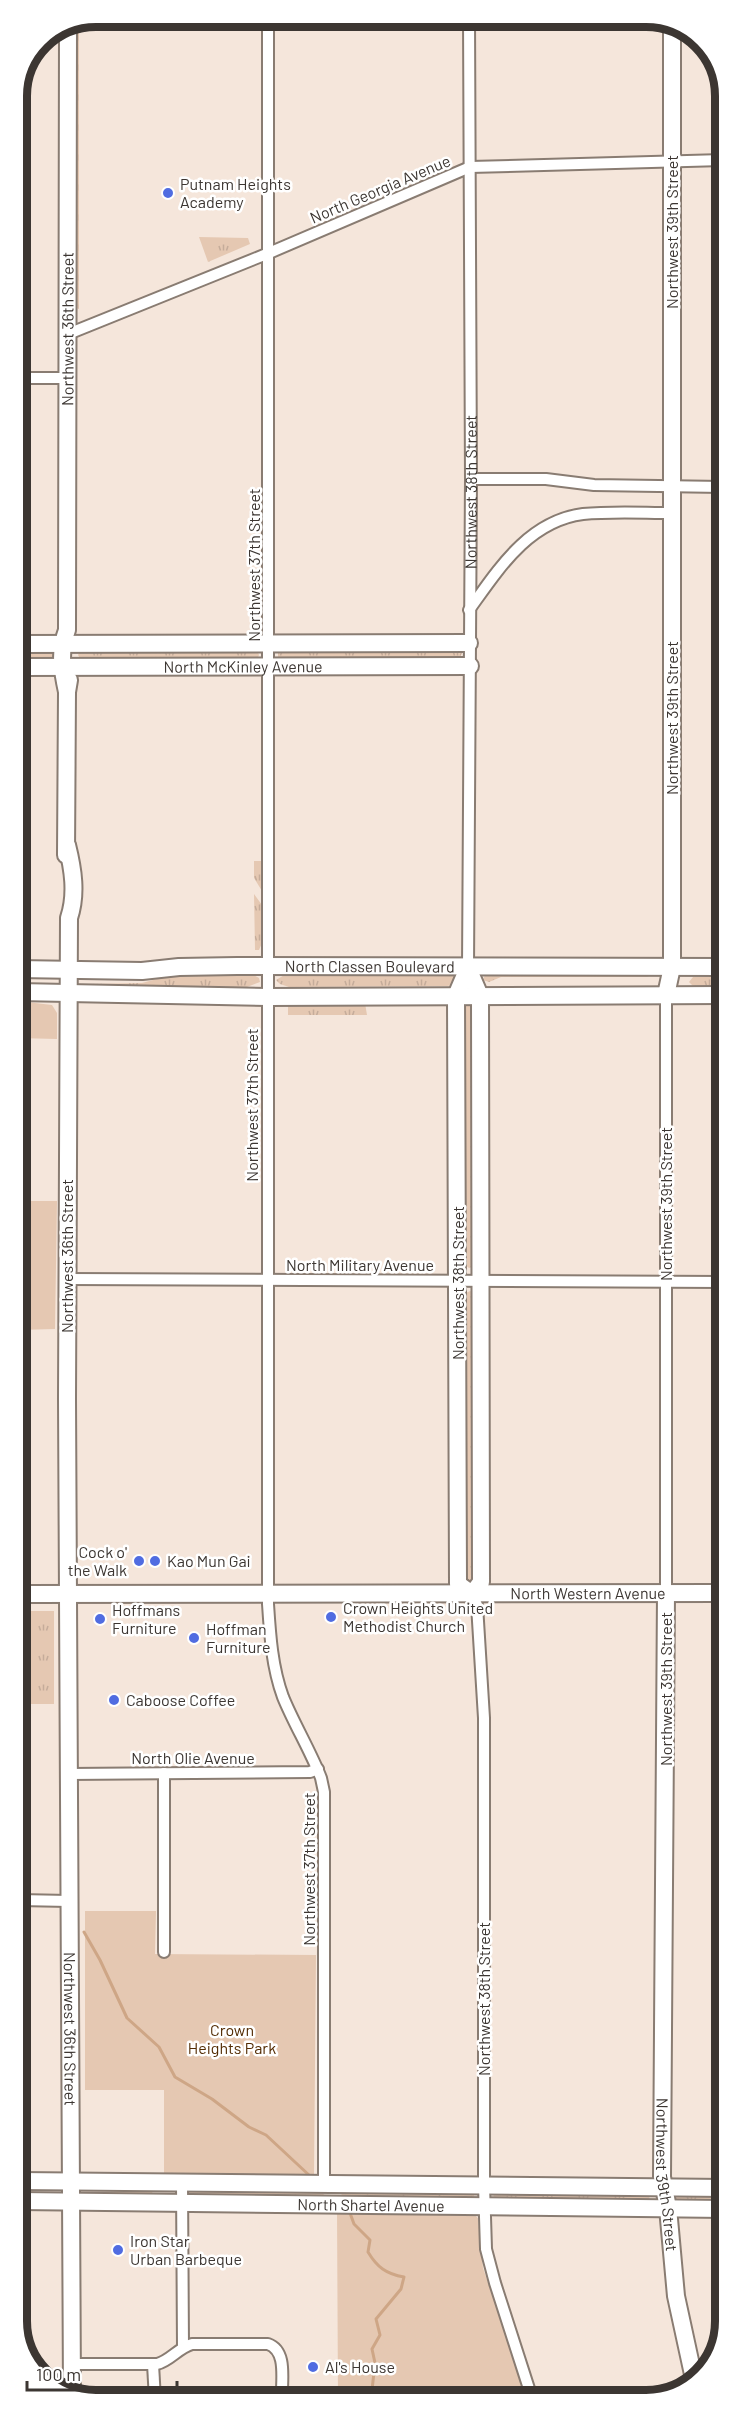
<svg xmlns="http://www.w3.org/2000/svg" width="742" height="2417" viewBox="0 0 742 2417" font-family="Barlow,sans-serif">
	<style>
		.grass { fill: url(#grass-tufts) }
		.park { fill: #e5c8b2 }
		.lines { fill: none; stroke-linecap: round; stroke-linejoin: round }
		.stream { stroke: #cea686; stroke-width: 3 }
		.street-casing { stroke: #897c72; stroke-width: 14 }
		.secondary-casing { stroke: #897c72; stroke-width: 20 }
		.street { stroke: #fff; stroke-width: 10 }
		.secondary { stroke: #fff; stroke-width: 16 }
		.poi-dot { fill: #506ce1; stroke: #fff; stroke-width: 2 }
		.labels { text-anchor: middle; stroke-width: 5; stroke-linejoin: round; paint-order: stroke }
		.poi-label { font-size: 16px; fill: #3c3632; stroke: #fff; text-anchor: start }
		.street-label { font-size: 16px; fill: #3c3632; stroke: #fff }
		.park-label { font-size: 16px; fill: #532c03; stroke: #fff }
		.rim { fill: none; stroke: #3c3632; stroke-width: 8 }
	</style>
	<defs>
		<pattern id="grass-tufts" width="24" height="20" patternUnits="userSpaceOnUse" patternTransform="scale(1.5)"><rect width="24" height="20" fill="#e5c8b2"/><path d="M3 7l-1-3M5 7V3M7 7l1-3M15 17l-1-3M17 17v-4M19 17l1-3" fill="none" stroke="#c5ac9a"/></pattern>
	</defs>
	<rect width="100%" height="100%" fill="#f5e6db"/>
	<!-- grass -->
	<path class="grass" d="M79,24V309L76,308L74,25Z
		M199,237L248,238L250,244L208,262Z
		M17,648L53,651V659L17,662Z
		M81,649L257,650L259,655L257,660H81L78,655Z
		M459,649L462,653L459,660L278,658V651Z
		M254,861H262V891L254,878Z
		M254,894L262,905V943L259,950H255Z
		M491,972L651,975L647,977H501L489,982L483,980L485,975Z
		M179,973L252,974L259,978L260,982L247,987H106L88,984L142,983Z
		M286,974H453L457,978L453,985L447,986L289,987L280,984L276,980Z
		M724,976V986H693L689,982L693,977Z
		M288,1003H365L367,1015H288Z
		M467,1005H472L473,1267L469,1268L463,1263L464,1008Z
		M470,1291L473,1292L476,1580L466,1585L464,1294Z
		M18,1611H54V1704H18Z
		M318,2188L328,2199L191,2198L187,2195V2190Z
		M337,2189L475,2192L473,2199L346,2200Z
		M90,2192H152L154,2195H89Z
		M493,2192H650L649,2201L494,2198Z
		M690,2193H725V2204L675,2200L676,2196Z"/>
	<!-- park -->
	<path class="park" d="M18,1001L52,1005L57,1013V1039L18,1038Z
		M18,1201H57L55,1329L18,1330Z
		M85,1911H156L155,1954L316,1955L314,2175L310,2178L164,2177V2090H85Z
		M337,2211L472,2213L478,2218L483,2268L527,2398L338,2399Z"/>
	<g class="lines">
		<!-- stream -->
		<path class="stream" d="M84,1932L100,1960L127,2018L159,2047L175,2077L212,2099L249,2127L266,2135L310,2176
			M350,2213L354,2224L370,2240L368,2252C377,2267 386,2274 404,2277L401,2289L376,2319L380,2335L372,2349L375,2363L372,2390L380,2399"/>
		<defs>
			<g id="street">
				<path d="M268,17V1604C270,1635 272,1667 283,1697C294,1724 310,1750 321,1778L324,1792V2184"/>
				<path d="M68,334L269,253L470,167L723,160"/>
				<path d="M17,378H68"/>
				<path d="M471,479H546L594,485L723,487"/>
				<path d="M469,610C498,570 528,521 583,514C612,511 643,513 672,513"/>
				<path id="s1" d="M468,968L471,479L469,17"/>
				<path d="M666,995V1593"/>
				<path d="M67,1279L724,1282"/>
				<path d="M472,1594L477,1605L484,1718V2185L486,2249L495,2283L532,2398"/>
				<path d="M164,1773V1952"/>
				<path d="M68,1774L310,1772L318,1769"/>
				<path d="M19,1900L69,1901"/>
				<path d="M182,2182L183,2347"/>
				<path d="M72,2364H157C170,2361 178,2348 192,2344H268C288,2351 281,2381 282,2399"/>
				<path d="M153,2364L155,2400"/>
			</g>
			<g id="secondary">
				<path d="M17,644L469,643"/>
				<path id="s2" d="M17,667L470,666"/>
				<path id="s3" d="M67,692C62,669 59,651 67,630L68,28"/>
				<path id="s4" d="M67,845C73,869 77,894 69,918L67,1399L72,2393"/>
				<path d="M66,855L67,692L69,680"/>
				<path d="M468,968L480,996L481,1582L472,1594L458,1584L456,996Z"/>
				<path id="s5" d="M18,969L142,971L179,967L237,966L724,967"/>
				<path d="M18,992L267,997L724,995"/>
				<path d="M666,995L672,967V25"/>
				<path id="s6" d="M666,1593L662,2177L668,2208L676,2296L694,2379"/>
				<path id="s7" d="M18,1594L725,1593"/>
				<path d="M19,2181L725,2188"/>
				<path id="s8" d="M19,2201L725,2209"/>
			</g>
		</defs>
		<!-- street casing -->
		<use href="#street" class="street-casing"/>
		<!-- secondary casing -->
		<use href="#secondary" class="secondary-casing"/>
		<!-- street -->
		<use href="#street" class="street"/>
		<!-- secondary -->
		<use href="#secondary" class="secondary"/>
	</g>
	<!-- markers -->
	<g class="poi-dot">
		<circle cx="168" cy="193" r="6"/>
		<circle cx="139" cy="1561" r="6"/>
		<circle cx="155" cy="1561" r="6"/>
		<circle cx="331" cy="1617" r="6"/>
		<circle cx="100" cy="1619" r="6"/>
		<circle cx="194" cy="1638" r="6"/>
		<circle cx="114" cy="1700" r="6"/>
		<circle cx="118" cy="2250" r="6"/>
		<circle cx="313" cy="2367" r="6"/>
	</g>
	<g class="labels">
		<!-- poi labels -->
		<g class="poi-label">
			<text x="180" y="190">Putnam Heights<tspan x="180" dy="18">Academy</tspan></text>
			<text x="127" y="1558" text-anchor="end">Cock o'<tspan x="127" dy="18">the Walk</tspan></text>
			<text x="167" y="1567">Kao Mun Gai</text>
			<text x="343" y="1614">Crown Heights United<tspan x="343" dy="18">Methodist Church</tspan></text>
			<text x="112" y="1616">Hoffmans<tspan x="112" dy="18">Furniture</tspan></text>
			<text x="206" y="1635">Hoffman<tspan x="206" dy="18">Furniture</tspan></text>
			<text x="126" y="1706">Caboose Coffee</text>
			<text x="130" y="2247">Iron Star<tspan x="130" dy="18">Urban Barbeque</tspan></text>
			<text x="325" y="2373">Al's House</text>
		</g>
		<!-- street labels -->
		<g class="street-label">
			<text transform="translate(380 189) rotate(-23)" y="6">North Georgia Avenue</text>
			<text transform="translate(672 232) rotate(-90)" y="6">Northwest 39th Street</text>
			<text dy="6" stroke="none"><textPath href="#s3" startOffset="364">Northwest 36th Street</textPath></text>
			<text dy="6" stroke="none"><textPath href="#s1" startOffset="476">Northwest 38th Street</textPath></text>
			<text transform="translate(254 565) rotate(-90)" y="6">Northwest 37th Street</text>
			<text dy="6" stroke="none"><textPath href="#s2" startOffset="226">North McKinley Avenue</textPath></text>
			<text transform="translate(672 718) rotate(-90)" y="6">Northwest 39th Street</text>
			<text dy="6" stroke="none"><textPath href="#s5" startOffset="352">North Classen Boulevard</textPath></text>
			<text transform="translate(252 1105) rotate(-90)" y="6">Northwest 37th Street</text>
			<text transform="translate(666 1204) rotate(-90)" y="6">Northwest 39th Street</text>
			<text transform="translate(67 1256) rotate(-90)" y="6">Northwest 36th Street</text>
			<text x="360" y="1271">North Military Avenue</text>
			<text transform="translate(458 1283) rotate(-90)" y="6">Northwest 38th Street</text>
			<text dy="6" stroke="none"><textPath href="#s7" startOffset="570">North Western Avenue</textPath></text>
			<text transform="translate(666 1689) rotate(-90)" y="6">Northwest 39th Street</text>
			<text x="193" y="1764">North Olie Avenue</text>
			<text transform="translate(309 1869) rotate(-90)" y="6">Northwest 37th Street</text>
			<text transform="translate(484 1999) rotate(-90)" y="6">Northwest 38th Street</text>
			<text dy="6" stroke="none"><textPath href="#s4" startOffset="1185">Northwest 36th Street</textPath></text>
			<text dy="6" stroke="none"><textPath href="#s6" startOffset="582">Northwest 39th Street</textPath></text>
			<text dy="6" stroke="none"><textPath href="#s8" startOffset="352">North Shartel Avenue</textPath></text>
		</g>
		<!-- park labels -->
		<g class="park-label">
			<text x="232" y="2036">Crown<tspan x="232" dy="18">Heights Park</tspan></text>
		</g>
	</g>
	<!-- crop -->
	<path d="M0 0H742V2417H0ZM96 27H646A69 69 0 0 1 715 96V2321A69 69 0 0 1 646 2390H96A69 69 0 0 1 27 2321V96A69 69 0 0 1 96 27Z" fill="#fff" fill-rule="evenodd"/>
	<path class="rim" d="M96 27H646A69 69 0 0 1 715 96V2321A69 69 0 0 1 646 2390H96A69 69 0 0 1 27 2321V96A69 69 0 0 1 96 27Z"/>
	<!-- scale -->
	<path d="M27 2381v9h150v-9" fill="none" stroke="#3c3632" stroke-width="3"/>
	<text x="36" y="2381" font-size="18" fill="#3c3632" stroke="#ffffff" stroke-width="4.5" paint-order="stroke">100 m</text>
</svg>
